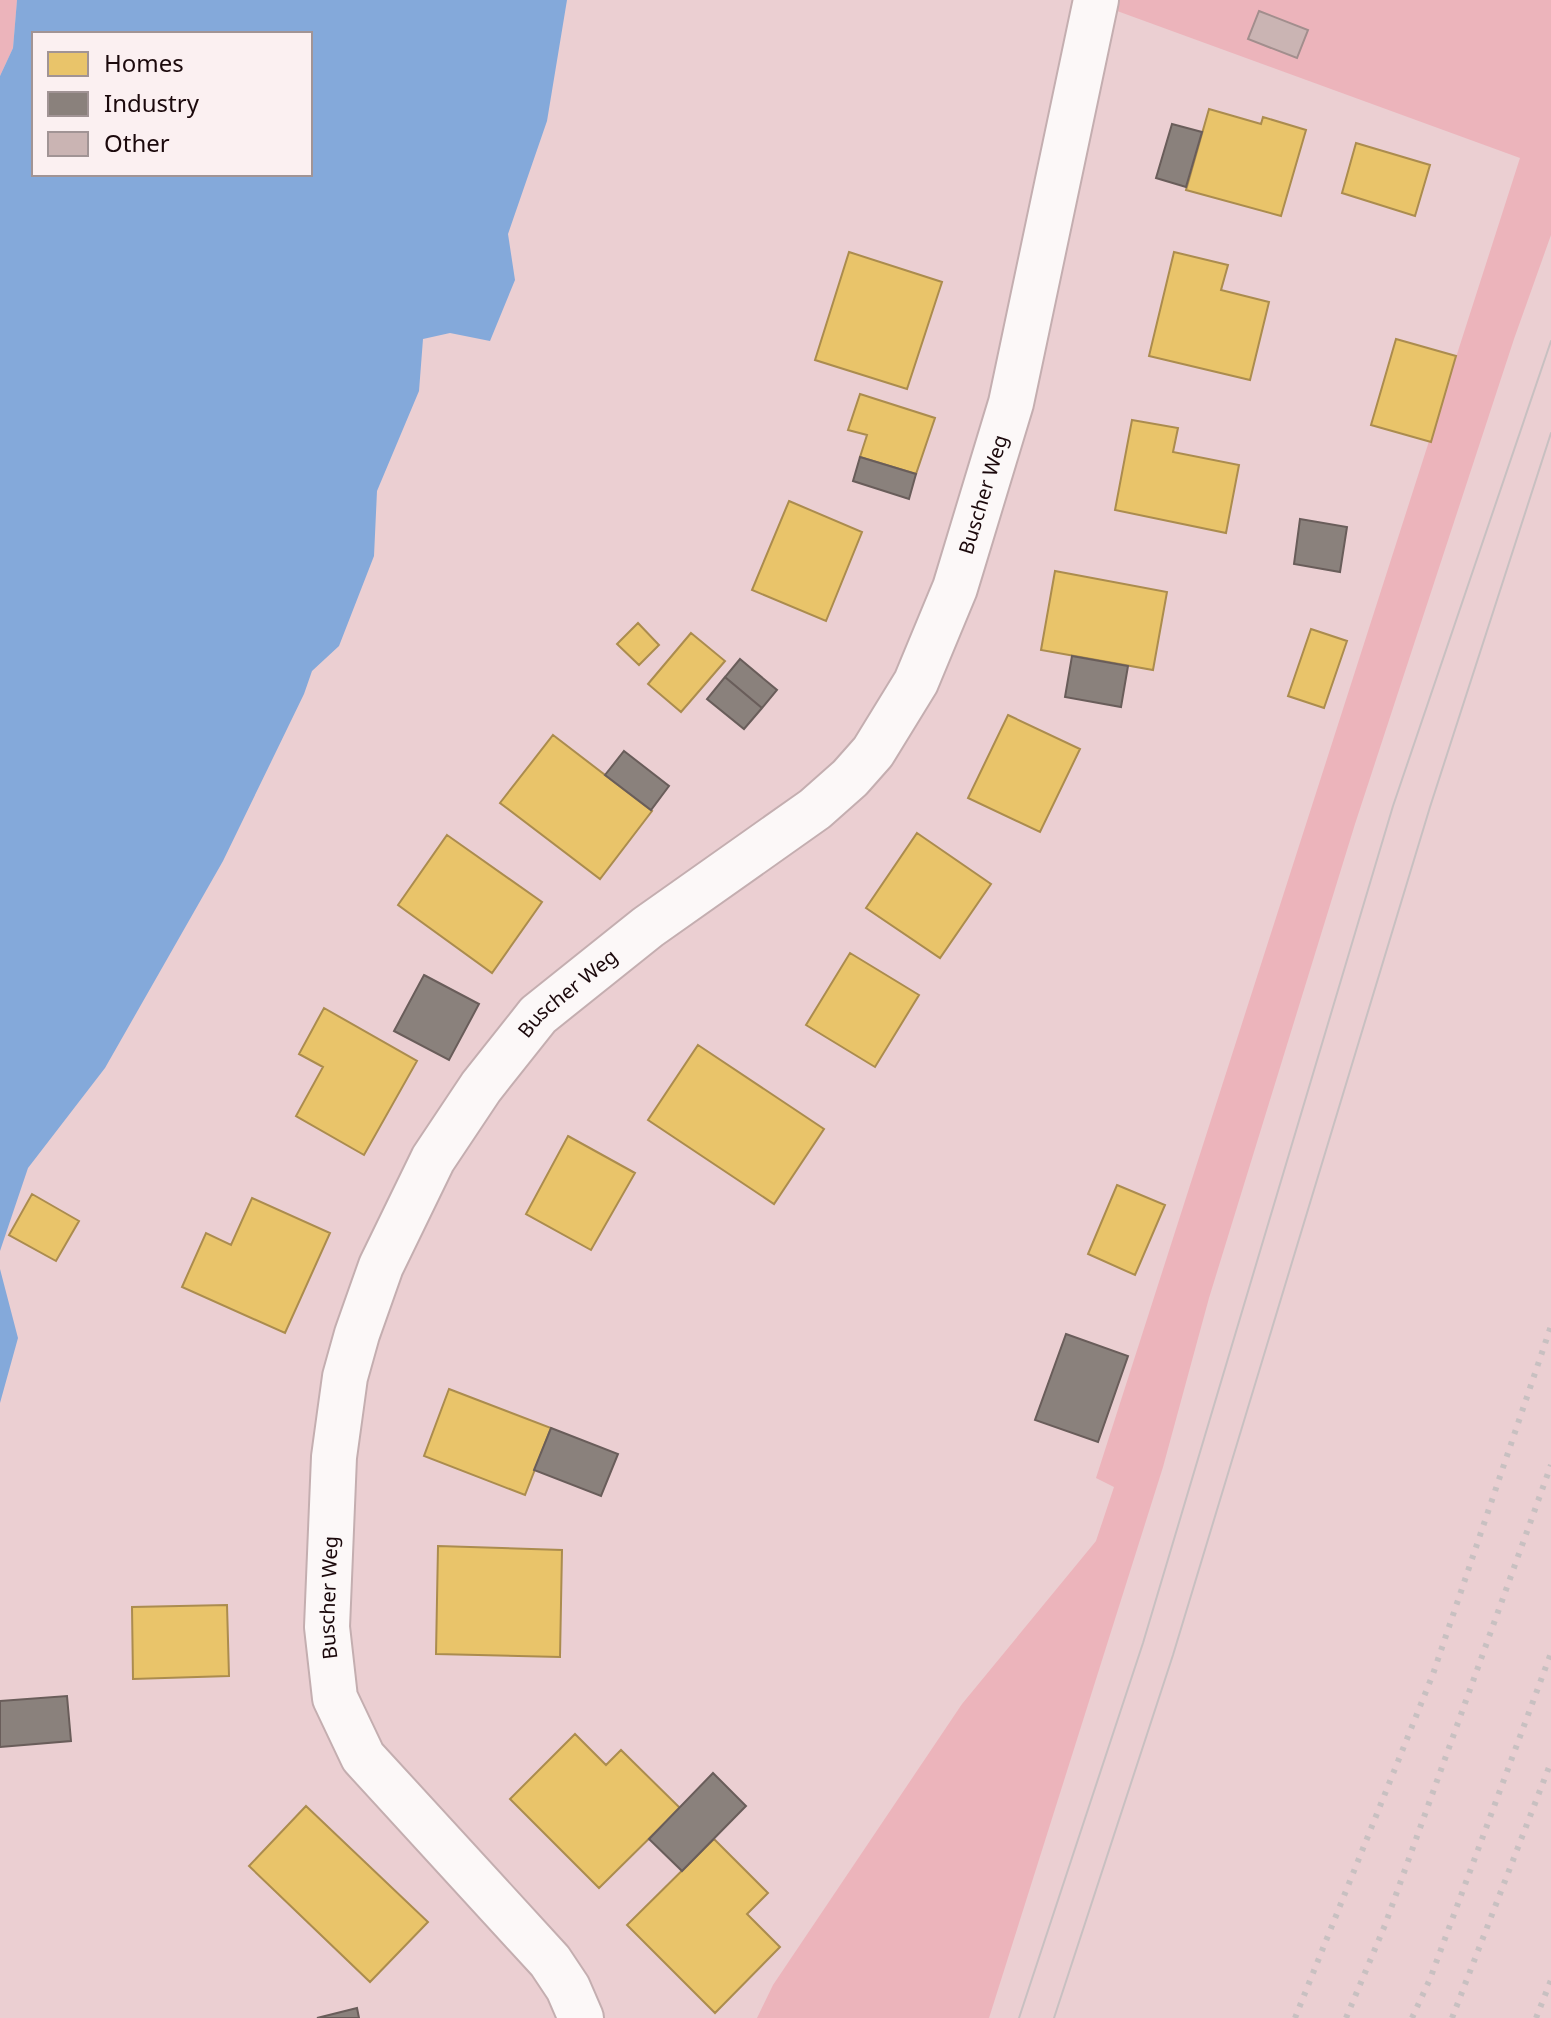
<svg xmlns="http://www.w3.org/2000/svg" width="1551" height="2018" viewBox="0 0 1551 2018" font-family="'Noto Sans',sans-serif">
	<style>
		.green { fill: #ecb4bb }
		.water { fill: #84a9da; fill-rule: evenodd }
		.homes { fill: #e9c46a; stroke: #ab8c4e; stroke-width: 2 }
		.industry { fill: #8a817c; stroke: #695d5a; stroke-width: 2 }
		.building { fill: #cab4b3; stroke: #a28e8d; stroke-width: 2 }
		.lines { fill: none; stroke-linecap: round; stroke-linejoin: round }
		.minor-casing { stroke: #c4aeb0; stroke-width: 48 }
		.minor { stroke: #fcf8f8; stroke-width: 44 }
		.tram { stroke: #c8c0c1; stroke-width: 2 }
		.rail { stroke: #c8c0c1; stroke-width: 6; stroke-dasharray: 4 8; stroke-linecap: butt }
		.labels { text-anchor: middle; stroke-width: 8; stroke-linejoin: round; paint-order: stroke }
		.street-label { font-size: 20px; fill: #1b090c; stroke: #fbf0f1 }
	</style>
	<rect width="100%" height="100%" fill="#ebcfd2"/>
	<!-- green -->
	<path class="green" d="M0,0H17L13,48L0,76Z
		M1087,0H1551V235L1514,339L1355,824L1209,1298L1163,1467L989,2018H757L773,1985L962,1704L1096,1541L1114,1487L1096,1478L1520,158Z"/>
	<!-- water -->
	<path class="water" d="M17,0H567L547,121L508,234L515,280L490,341L450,333L423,339L419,391L377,491L374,556L339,646L312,671L304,694L223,861L105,1068L28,1168L0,1251V76L13,48ZM310,34V174H34V34Z
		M0,1269L18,1338L0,1403Z"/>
	<!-- homes -->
	<path class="homes" d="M1209,109L1261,124L1263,117L1306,130L1281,216L1186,190Z
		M1356,143L1430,165L1415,216L1342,193Z
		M849,252L942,282L907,389L815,360Z
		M1174,252L1228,265L1221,290L1269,302L1250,380L1149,356Z
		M1396,339L1456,356L1431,442L1371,425Z
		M860,394L935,418L916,474L860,457L867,435L848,430Z
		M1132,420L1178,428L1173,452L1239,465L1226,533L1115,510Z
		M789,501L862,532L826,621L752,590Z
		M1055,571L1167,592L1153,670L1041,650Z
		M638,623L659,645L639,665L617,644Z
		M1311,629L1347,641L1324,708L1288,696Z
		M691,633L725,661L681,712L648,684Z
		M1008,715L1080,749L1040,832L968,798Z
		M553,735L652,811L600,879L500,803Z
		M917,833L991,884L940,958L866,908Z
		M447,835L542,902L492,973L398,905Z
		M850,953L919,995L875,1067L806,1025Z
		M324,1008L417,1061L364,1155L296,1116L323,1067L299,1054Z
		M698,1045L824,1129L774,1204L648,1120Z
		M568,1136L635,1173L591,1250L526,1214Z
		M1117,1185L1165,1205L1135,1275L1088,1254Z
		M32,1194L79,1221L56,1261L9,1235Z
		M252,1198L330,1233L285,1333L182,1287L206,1233L231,1245Z
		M449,1389L551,1428L525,1495L424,1456Z
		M438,1546L562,1550L560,1657L436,1654Z
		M227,1605L229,1676L133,1679L132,1607Z
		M575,1734L606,1765L621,1750L680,1808L599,1888L510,1799Z
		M306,1806L428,1922L370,1982L249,1866Z
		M714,1839L768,1893L747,1914L780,1947L715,2013L627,1925Z"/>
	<!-- industry -->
	<path class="industry" d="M1172,124L1202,132L1186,187L1156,178Z
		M860,457L916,474L909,499L853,481Z
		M1300,519L1347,527L1340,572L1294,564Z
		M1072,656L1128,666L1121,707L1065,697Z
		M740,659L777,690L762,708L725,677Z
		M725,677L762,708L744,729L707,699Z
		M624,751L669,786L651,810L605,775Z
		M424,975L479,1004L449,1060L394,1031Z
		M1066,1334L1128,1356L1098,1442L1035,1420Z
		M551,1428L618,1454L601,1496L534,1470Z
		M67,1696L71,1741L0,1747V1701Z
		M713,1773L746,1806L682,1871L649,1839Z
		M357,2008L359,2018H317Z"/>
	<!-- building -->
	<path class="building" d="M1259,11L1308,30L1297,58L1248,39Z"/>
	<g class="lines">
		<defs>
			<g id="minor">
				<path id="s1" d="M581,2018L568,1988L550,1961L363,1757L335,1698L327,1627L334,1457L345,1377L357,1334L381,1266L433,1159L481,1087L538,1015L648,927L815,809L850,778L873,752L916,682L955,588L1011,403L1096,0"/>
			</g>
		</defs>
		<!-- minor casing -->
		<use href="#minor" class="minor-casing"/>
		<!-- minor -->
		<use href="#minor" class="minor"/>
		<!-- tram -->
		<path class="tram" d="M1019,2018L1143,1643L1393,806L1551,341
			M1054,2018L1173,1655L1430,807L1551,433"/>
		<!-- rail -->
		<path class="rail" d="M1295,2018L1433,1674L1551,1326
			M1346,2018L1385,1925L1551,1465
			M1412,2018L1430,1979L1551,1653
			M1452,2018L1551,1762
			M1536,2018L1551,1980"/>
	</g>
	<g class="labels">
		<!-- street labels -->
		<g class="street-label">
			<text dy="7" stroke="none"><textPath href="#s1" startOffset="1852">Buscher Weg</textPath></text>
			<text dy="7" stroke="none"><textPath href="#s1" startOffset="1180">Buscher Weg</textPath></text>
			<text dy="7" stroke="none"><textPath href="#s1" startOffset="508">Buscher Weg</textPath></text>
		</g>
	</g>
	<!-- legend -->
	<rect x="32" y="32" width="280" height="144" fill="#fbf0f1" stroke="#a19495" stroke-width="2"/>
	<rect x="48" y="52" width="40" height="24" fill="#e9c46a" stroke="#a19495" stroke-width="2"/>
	<text x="104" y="72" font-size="24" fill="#1b090c">Homes</text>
	<rect x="48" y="92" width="40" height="24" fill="#8a817c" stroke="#a19495" stroke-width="2"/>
	<text x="104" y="112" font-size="24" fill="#1b090c">Industry</text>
	<rect x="48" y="132" width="40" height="24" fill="#cab4b3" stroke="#a19495" stroke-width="2"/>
	<text x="104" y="152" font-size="24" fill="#1b090c">Other</text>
</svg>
